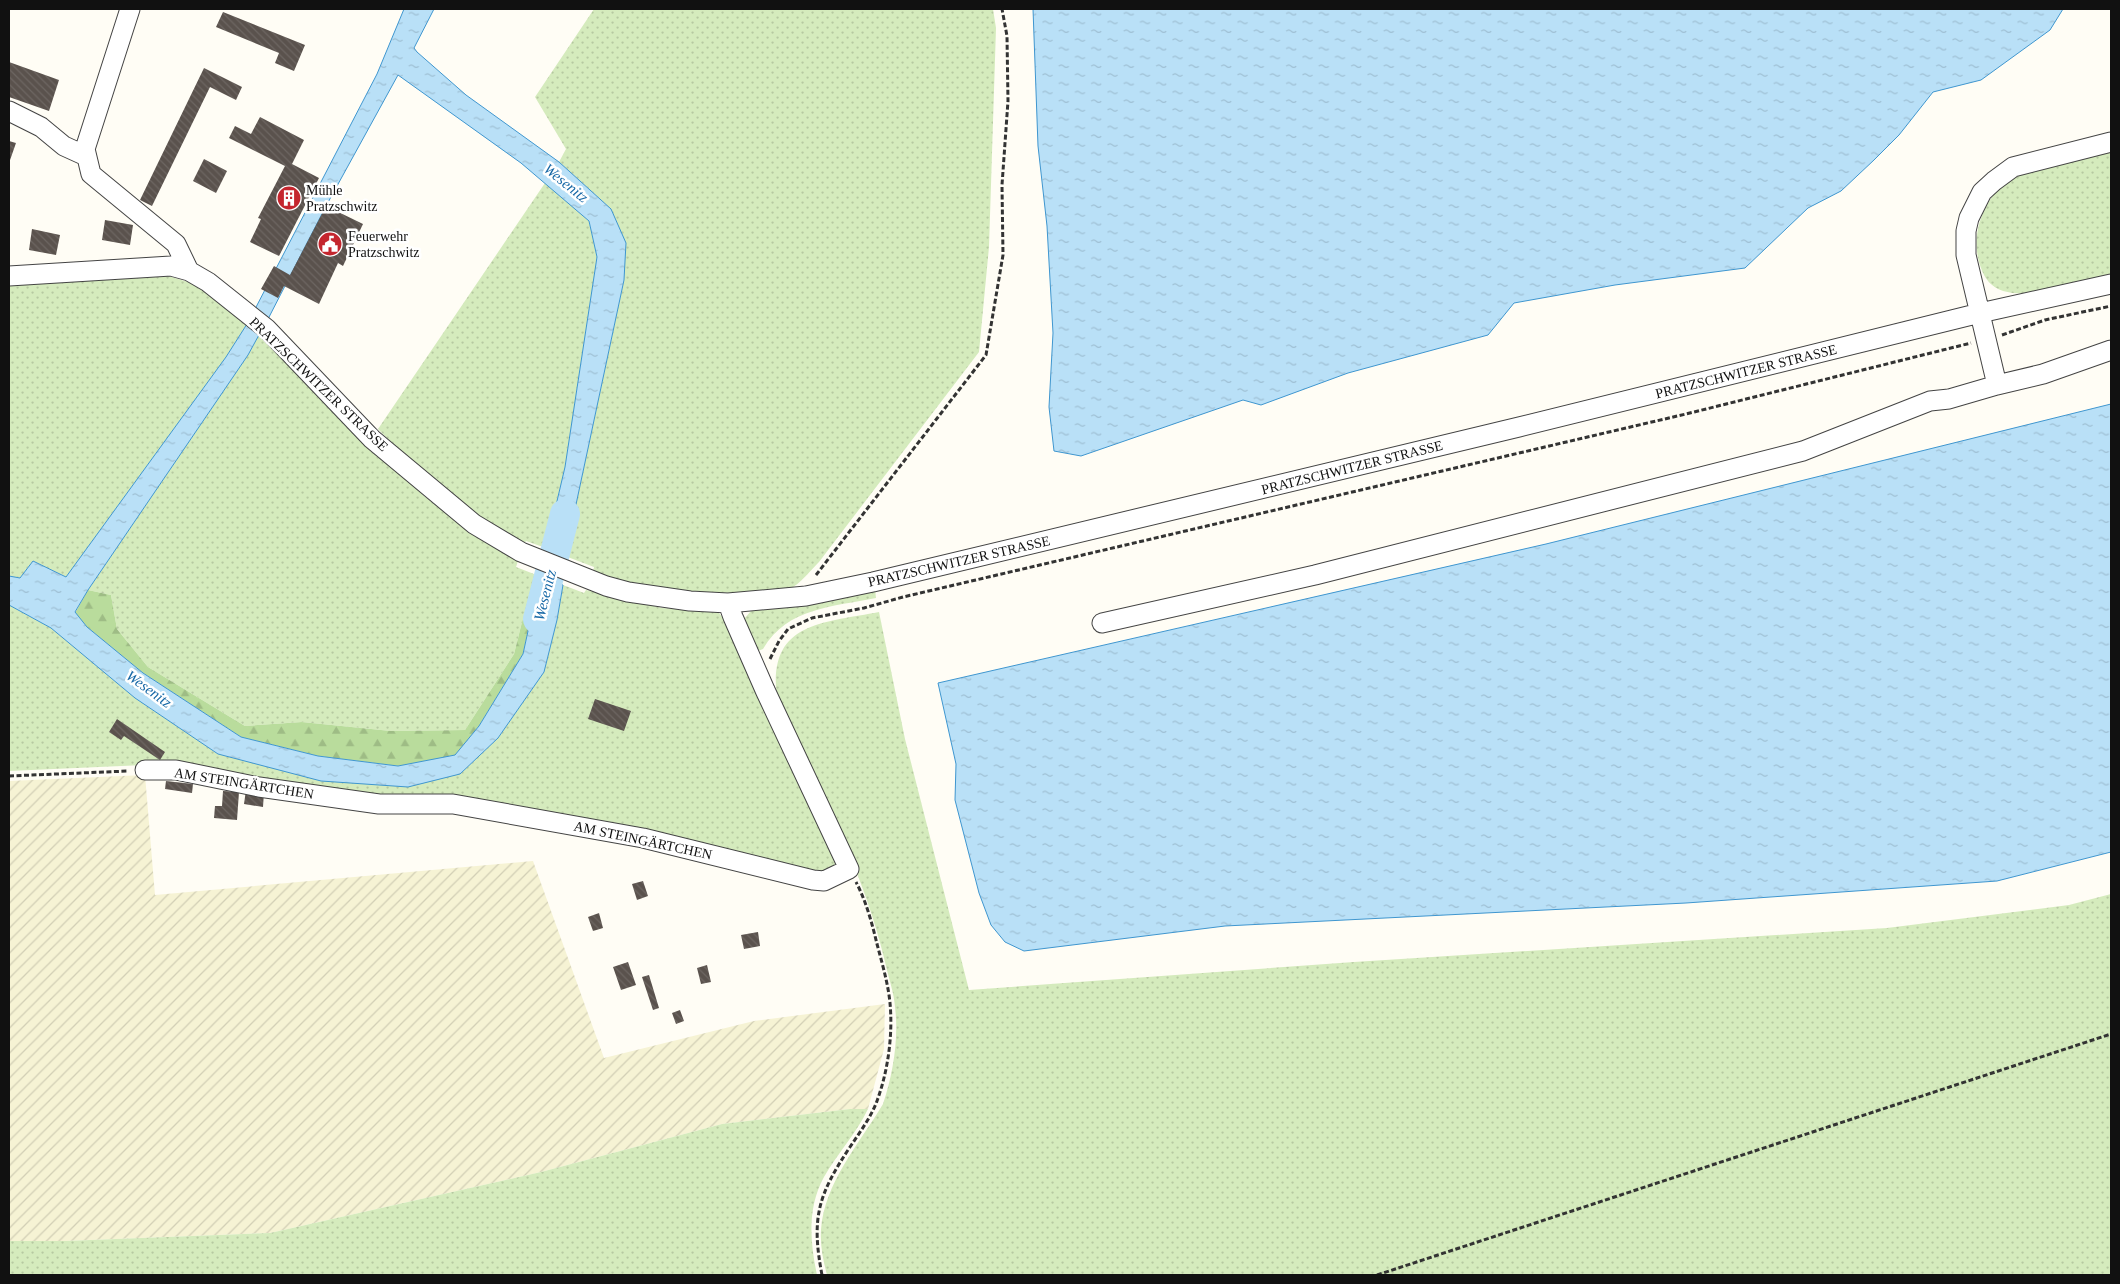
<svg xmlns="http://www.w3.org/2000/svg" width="2120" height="1284" viewBox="0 0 2120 1284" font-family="'Times New Roman',serif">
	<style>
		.farmland { fill: url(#farmland-furrows) }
		.grass { fill: url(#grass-dots) }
		.forest { fill: url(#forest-firs) }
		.water { fill: url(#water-ripples); stroke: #3f96cf }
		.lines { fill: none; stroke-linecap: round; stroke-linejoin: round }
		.river { stroke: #b9e0f7; stroke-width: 30 }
		.building { fill: url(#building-back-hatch) }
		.minor-casing { stroke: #444; stroke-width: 21 }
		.path { stroke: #333; stroke-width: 3; stroke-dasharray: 5 2.5; stroke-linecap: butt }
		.minor { stroke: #fff; stroke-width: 19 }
		.labels { text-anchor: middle; stroke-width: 5; stroke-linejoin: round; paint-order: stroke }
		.poi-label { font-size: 14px; fill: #111; stroke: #fff; text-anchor: start }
		.street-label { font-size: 14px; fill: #111; stroke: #fff }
		.water-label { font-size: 15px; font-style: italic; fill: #1768a6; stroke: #fff }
	</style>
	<defs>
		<pattern id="farmland-furrows" width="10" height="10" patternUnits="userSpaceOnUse" patternTransform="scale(1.25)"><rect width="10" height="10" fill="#f6f3d4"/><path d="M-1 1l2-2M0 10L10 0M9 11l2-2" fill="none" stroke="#d2cfb5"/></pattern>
		<pattern id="grass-dots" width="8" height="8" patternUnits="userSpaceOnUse" patternTransform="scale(1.25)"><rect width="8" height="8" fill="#d5ebbd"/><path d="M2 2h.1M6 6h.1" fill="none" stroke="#b6c8a1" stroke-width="1.8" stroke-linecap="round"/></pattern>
		<pattern id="forest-firs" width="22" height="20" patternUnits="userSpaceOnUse" patternTransform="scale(1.25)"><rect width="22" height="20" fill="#b9dc9c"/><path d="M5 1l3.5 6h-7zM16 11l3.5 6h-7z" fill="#9ebc85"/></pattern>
		<pattern id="water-ripples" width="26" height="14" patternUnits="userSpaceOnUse" patternTransform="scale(1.25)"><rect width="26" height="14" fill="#b9e0f7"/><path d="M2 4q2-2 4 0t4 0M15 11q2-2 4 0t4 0" fill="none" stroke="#9ebfd3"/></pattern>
		<pattern id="building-back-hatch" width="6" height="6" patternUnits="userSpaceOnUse" patternTransform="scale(1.25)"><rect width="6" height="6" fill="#5a524d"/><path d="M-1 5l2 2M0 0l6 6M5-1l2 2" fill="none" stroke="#6d6662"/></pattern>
	</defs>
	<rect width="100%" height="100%" fill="#fffdf5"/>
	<!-- farmland -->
	<path class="farmland" d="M145,775L155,895L533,861L604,1058L754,1021L885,1004L884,1049L868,1109H850L722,1124L541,1172L270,1233L65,1241H9V781Z"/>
	<!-- grass -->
	<path class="grass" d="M594,9H993L996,28L989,247L979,352L819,562C813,568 798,586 791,588C782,591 770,590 760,591C704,596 646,591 593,572L594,567L565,556L624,280L611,209L559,162L566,149L535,97Z
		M2111,151V275C2080,282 2034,300 2003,291C1991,287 1985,279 1981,268C1968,234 1985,194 2015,175C2022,171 2033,170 2041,168C2064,162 2088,156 2111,151Z
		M545,183L589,221L597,257L565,467L546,548L526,541L524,544L479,519L425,477L378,429Z
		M165,275L198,285L247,324L226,357L66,577L33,561L20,578L9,576V283Z
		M260,333L423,495L471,533L518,561L516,567L534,574L514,654L465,730L391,731L302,722L245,726L148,667L117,629L111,595L88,590L248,355Z
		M563,585L584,593L586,590L662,608L718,612L729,625L834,849L835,864L829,873L817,875L380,799L144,765L9,771V605L51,628L135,698L218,754L460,774L498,738L544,672L557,620Z
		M875,589L876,598C833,607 788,607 763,649L755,652L744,619L751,611Z
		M879,612L905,739L969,990L1354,962L1887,928L2069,905L2111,894V1275H827C823,1260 820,1245 821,1230C824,1183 860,1143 883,1104C893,1074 899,1038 895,1007C894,993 889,979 886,966C865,872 817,785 777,698C767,622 822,623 879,612Z
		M850,1109H868C856,1134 837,1154 824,1177C807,1208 810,1242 817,1275H9V1241H65L270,1233L541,1172L722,1124Z"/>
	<!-- forest -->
	<path class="forest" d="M534,574L540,576L523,654L479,726L455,756L398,766L318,756L241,737L143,673L87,627L75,613L88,590L111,595L117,629L148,667L245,726L302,722L391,731L465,730L514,654Z"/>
	<!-- water -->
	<path class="water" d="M404,9H434L414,48L417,52L466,95L559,162L611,209L626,243L624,280L565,556L546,548L565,467L597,257L589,221L521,163L398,75L326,206L267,321L254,311L377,74Z
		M1033,9H2063L2050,30L1981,80L1933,92L1899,135L1874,160L1841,191L1808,208L1745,268L1615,285L1514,303L1488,335L1348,373L1261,405L1243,400L1081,456L1054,451L1049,407L1053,333L1047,226L1038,146Z
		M247,324L260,333L248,355L88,590L75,612L87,627L143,673L241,737L318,756L398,766L455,755L479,726L523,654L540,576L563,585L557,620L544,672L498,738L460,774L408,787L321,781L218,754L135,698L51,628L9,605V576L20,578L33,561L66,577L226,357Z
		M2111,404V852L1997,881L1686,903L1225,926L1024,951L1005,942L991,925L979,893L955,800L956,764L938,683L1546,544Z"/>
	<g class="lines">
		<!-- river -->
		<path class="river" d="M538,619L565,514"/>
	</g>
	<!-- building -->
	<path class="building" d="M223,12L305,45L294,71L275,63L279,53L216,27Z
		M9,62L59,80L49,111L9,97Z
		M204,68L242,87L236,100L210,87L152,206L140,200Z
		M260,117L304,140L292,164L319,178L279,256L250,242L261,219L258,218L285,166L229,138L235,126L251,134Z
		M9,141L16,143L9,163Z
		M204,159L227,171L216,193L193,181Z
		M326,206L363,224L343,266L338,263L319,304L284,286L278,298L261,289L274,266L290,275Z
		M105,220L133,225L130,245L102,240Z
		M32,229L60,235L56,255L29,250Z
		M595,699L631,711L624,731L588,719Z
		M117,719L165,752L160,760L124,736L121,740L109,732Z
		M166,781L193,784L192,793L165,789Z
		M246,790L264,792L263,807L244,804Z
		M223,791L239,792L237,820L214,818L215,806H222Z
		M643,881L648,896L637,900L632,884Z
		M599,913L603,928L593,931L588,917Z
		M758,932L760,946L744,949L741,935Z
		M628,962L636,985L621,990L613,967Z
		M707,965L711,982L701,984L697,968Z
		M649,975L659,1008L653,1010L642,977Z
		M680,1010L684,1021L676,1024L672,1013Z"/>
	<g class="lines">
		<defs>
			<path id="minor" d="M130,9L85,149L91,174L176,244L189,271
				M9,111L41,127L64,146L86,156
				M9,276L171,266L189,271L208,282L267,329L372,439L474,524L521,552L606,586L628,592L690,601L728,603L806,596L873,582L1519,427L1980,313L2111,284
				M1997,385L2043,374L2111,350
				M1102,623L1315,575L1803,451L1930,401L1949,399L1997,385L1966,255V231L1969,218L1982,192L1994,181L2013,167L2111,142
				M145,770H176L259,787L379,804H453L643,838L813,880L824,881L849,869L765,690L733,617L728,603"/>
		</defs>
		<!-- minor casing -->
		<use href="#minor" class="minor-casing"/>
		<!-- path -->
		<path class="path" d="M2002,335L2045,320L2111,306
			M816,575L986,355L1003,255L1002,185L1008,101L1007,36L1002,9
			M770,659L779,641L788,629L812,618L864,608L903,597L1686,414L1971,343
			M9,776L128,771
			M822,1275C811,1218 818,1195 850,1147C860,1132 871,1117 877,1101C888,1071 893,1035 890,1003C888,983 882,963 877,944C872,923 866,901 856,882
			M1377,1275L2111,1034"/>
		<!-- minor -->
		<use href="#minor" class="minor"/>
	</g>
	<!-- icons -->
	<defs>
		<symbol id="building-disc" viewBox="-11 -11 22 22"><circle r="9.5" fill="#c4262e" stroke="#fff"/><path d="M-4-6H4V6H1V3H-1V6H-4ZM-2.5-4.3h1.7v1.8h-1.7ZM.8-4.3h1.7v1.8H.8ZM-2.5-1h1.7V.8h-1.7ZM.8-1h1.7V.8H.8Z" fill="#fff"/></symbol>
		<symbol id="civic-disc" viewBox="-11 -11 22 22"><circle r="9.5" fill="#c4262e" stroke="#fff"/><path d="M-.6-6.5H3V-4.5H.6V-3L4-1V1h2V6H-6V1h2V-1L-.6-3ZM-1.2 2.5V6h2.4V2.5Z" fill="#fff"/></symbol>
	</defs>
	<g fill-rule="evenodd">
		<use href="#building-disc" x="275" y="184" width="28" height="28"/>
		<use href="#civic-disc" x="316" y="230" width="28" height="28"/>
	</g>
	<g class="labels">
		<!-- poi labels -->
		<g class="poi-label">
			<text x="306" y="195">Mühle<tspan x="306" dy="16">Pratzschwitz</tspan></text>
			<text x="348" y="241">Feuerwehr<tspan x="348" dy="16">Pratzschwitz</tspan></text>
		</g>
		<!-- street labels -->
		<g class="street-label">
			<text transform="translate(1746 371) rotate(-14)" y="5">PRATZSCHWITZER STRASSE</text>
			<text transform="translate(319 384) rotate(44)" y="5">PRATZSCHWITZER STRASSE</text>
			<text transform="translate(1352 467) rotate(-14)" y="5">PRATZSCHWITZER STRASSE</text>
			<text transform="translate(959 561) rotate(-13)" y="5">PRATZSCHWITZER STRASSE</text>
			<text transform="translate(244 783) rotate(9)" y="5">AM STEINGÄRTCHEN</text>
			<text transform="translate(643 840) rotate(12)" y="5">AM STEINGÄRTCHEN</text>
		</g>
		<!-- water labels -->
		<g class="water-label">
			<text transform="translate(566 183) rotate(39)" y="5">Wesenitz</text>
			<text transform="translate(545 595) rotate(-76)" y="5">Wesenitz</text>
			<text transform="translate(149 689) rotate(36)" y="5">Wesenitz</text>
		</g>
	</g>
	<!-- border -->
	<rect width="2120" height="1284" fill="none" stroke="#111111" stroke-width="20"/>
</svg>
